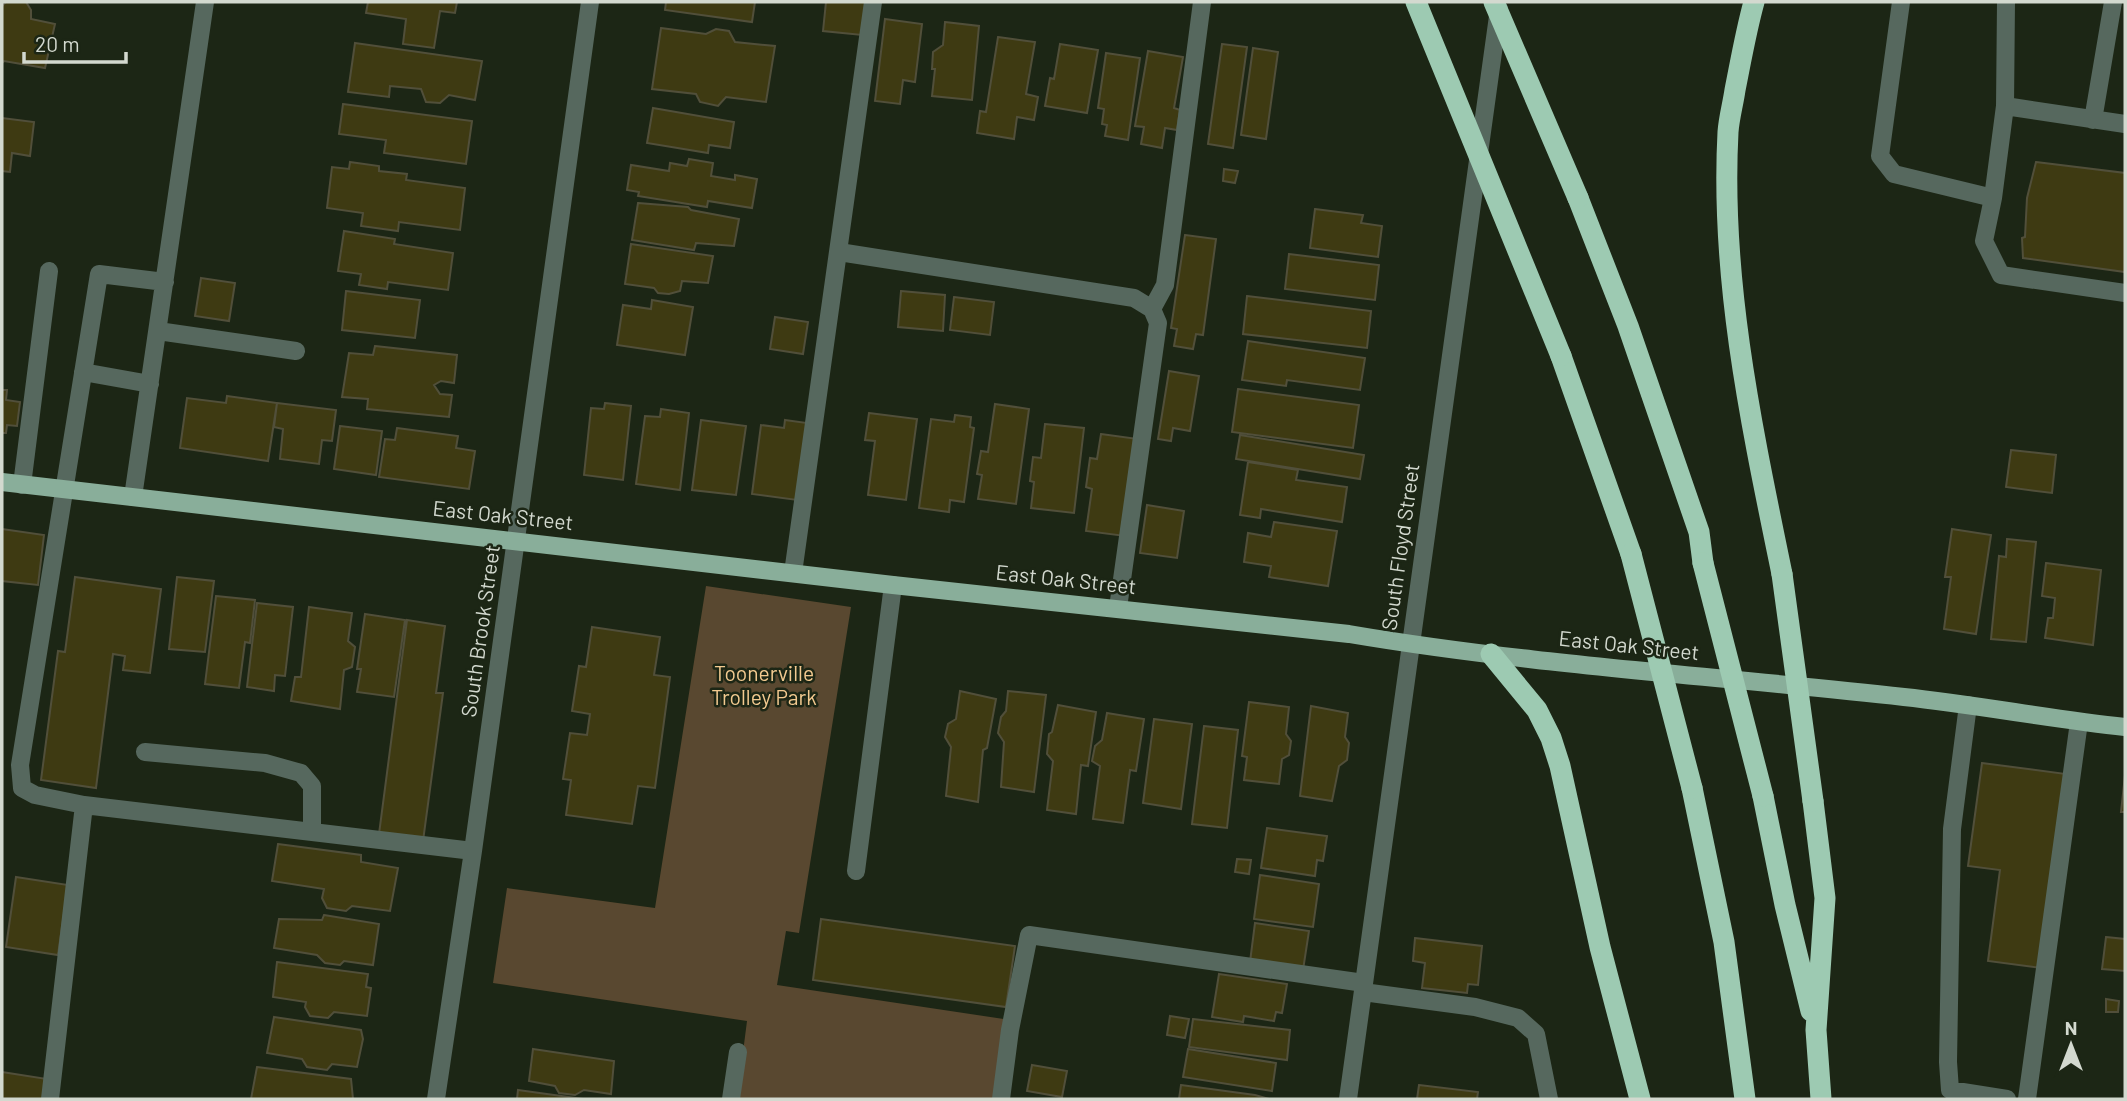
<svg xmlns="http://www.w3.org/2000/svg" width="2127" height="1101" viewBox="0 0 2127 1101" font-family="Barlow,sans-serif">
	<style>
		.green { fill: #594830 }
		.building { fill: #3e3a12; stroke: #514f3a; stroke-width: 2 }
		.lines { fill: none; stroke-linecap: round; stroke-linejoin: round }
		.minor { stroke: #56685e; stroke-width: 18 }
		.major { stroke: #89ae9a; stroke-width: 18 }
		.highway { stroke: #9dcab2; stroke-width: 21 }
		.highway-bridge { stroke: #9dcab2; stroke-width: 21 }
		.labels { text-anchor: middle; stroke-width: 5; stroke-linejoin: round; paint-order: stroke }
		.street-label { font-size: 21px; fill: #d3d9cf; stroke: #1c2615 }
		.park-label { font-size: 21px; fill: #f3ca90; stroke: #1c2615 }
	</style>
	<rect width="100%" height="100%" fill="#1c2615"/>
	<!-- green -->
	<path class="green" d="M706,586L851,607L799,933L786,931L777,985L1017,1021L1005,1099H737L747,1021L493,983L507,888L655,908Z"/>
	<!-- building -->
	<path class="building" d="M6,2H26L31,10V19L55,24L45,68L4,61L2,63V6Z
		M368,2H457L455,13L440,11L434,48L403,44L406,19L366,13Z
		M666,2H755L752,22L665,10Z
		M826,2H866L862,35L823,31Z
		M885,19L922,24L915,82L903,80L900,104L875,101Z
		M945,22L979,26L972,100L932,96L935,69H932L933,52L943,45Z
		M661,28L706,34L716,29L729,31L735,42L775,46L766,102L726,97L718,106L700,102L696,94L652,89Z
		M998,37L1035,42L1026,94L1038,97L1034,120L1017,117L1014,139L977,133L980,111L986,112Z
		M355,43L482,61L475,100L449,95L440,103L426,102L421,89L390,86L389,97L348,92Z
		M1060,44L1098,50L1087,113L1045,106L1050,78L1054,79Z
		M1222,44L1247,47L1233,148L1208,144Z
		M1253,48L1278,52L1266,139L1241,135Z
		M1148,51L1183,57L1174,108L1180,110L1177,130L1165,128L1162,148L1141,144L1144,127L1135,126Z
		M1106,53L1140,58L1128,140L1105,136L1107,125L1102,124L1104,109L1098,108Z
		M343,104L472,121L466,164L384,153L386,140L339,134Z
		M653,108L734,122L730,148L709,145L708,153L647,143Z
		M2,118L34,122L30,156L12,153L10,172L2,171Z
		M689,159L713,163L711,176L735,180V175L757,179L752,208L708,201L707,207L638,196L639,192L627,190L631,165L669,171L670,163L687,166Z
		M350,162L379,166V171L407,174L406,180L465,188L460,230L399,222L398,231L361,226L363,213L327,208L332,167L349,169Z
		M2036,162L2125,173V272L2023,258L2022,238L2025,237L2027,198Z
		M1224,169L1238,171L1235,183L1223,181Z
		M638,203L688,207L691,210L739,219L734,246L696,243L694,250L632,240Z
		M1315,209L1363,215L1361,223L1382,226L1378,257L1310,248Z
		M344,231L395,239L394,244L453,253L448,290L388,282L387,289L359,285L361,274L338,271Z
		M1185,235L1216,239L1203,335L1196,334L1193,349L1174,346L1177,329L1171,328Z
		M631,244L713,256L708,283L682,281L680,291L669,294L658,293L654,288L625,284Z
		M1289,254L1379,265L1375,300L1285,289Z
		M201,278L235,283L229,321L195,316Z
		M346,291L420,300L415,338L342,330Z
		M901,291L945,295L943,331L898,327Z
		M1247,296L1371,311L1367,348L1243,334Z
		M954,297L994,302L990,335L950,330Z
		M652,300L693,307L685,355L617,345L623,305L651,309Z
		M775,317L808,322L803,354L770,349Z
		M1248,341L1365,358L1360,390L1287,380L1286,386L1242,380Z
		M375,346L457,355L454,383L441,381L434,385L440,394L452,395L449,417L367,409L368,399L342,397L349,353L373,355Z
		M1169,371L1199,376L1190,431L1173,428L1171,441L1158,439Z
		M1238,389L1359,405L1353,448L1232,432Z
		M2,390H7L6,400L20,402L17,426L7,425L6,433H2Z
		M227,396L277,403L268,461L180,448L187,398L226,403Z
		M277,403L336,410L332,441L322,440L319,464L280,459L283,429L274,427Z
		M605,403L631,406L623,480L584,475L591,408L604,409Z
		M995,404L1029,409L1016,504L978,499L982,475L977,474L981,451L988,452Z
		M661,409L689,413L680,490L636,484L645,416L660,417Z
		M869,413L917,419L906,500L868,495L875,441L865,440Z
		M955,415L971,417L970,427L974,428L964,502L950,500L949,512L919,508L931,419L954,422Z
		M701,420L746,426L736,495L692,490Z
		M785,420L807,423L797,500L752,494L761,425L784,428Z
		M1045,424L1084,428L1074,513L1031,508L1034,482L1030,481L1033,457L1041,458Z
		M340,426L382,431L376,475L334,469Z
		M397,428L458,436L456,448L475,451L469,489L379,477L385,439L395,440Z
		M1101,434L1138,439L1125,536L1086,531L1092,489L1086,487L1090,458L1097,459Z
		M1240,435L1364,455L1360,479L1236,459Z
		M2011,450L2056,455L2052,493L2006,487Z
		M1248,462L1298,470L1296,480L1347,487L1342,522L1261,509L1260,518L1240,515Z
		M1147,505L1184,511L1177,558L1140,553Z
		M1274,522L1337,531L1328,586L1269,577L1271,566L1244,562L1248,533L1271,537Z
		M2,529L44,535L38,585L2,581Z
		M1952,529L1991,535L1976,634L1944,629L1951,577H1945Z
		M2007,539L2036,542L2026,642L1991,639L1999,556L2006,557Z
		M2046,563L2101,570L2093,645L2045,638L2048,618H2053L2055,598L2042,596Z
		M75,577L161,589L150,673L123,670L125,656L113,654L96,788L41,780L58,651L65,652Z
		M177,577L214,581L205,652L169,649Z
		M216,596L255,600L250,643L245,642L239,688L205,684Z
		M257,603L293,607L285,676L275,675L274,691L247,687Z
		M309,607L352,613L348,641L355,647L352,667L344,670L340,709L291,701L295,677H301Z
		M365,614L405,620L394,697L357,692L361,669H357Z
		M407,620L445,626L436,693H443L423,841L379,834Z
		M592,627L660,637L654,675L670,677L655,788L638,786L632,824L566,815L571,780L563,779L570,733L587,735L590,714L572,711L579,666L586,667Z
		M960,691L996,699L987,748L983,750L978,802L946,796L951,747L945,737L948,724L956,719Z
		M1008,691L1046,695L1034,792L1001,787L1004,742L998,733L1001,717L1006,711Z
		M1249,702L1289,707L1286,734L1291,741L1289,755L1282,759L1279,784L1244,780L1247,757L1242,756Z
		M1058,705L1096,712L1088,766L1081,765L1076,814L1047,810L1053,761L1047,754L1049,734L1052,732Z
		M1311,706L1348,713L1345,737L1349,743L1347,760L1339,766L1332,801L1300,796Z
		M1107,713L1144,719L1136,771L1130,770L1123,823L1093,819L1100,766L1092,761L1095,746L1102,740Z
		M1154,719L1192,724L1181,809L1143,803Z
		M1204,726L1238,730L1227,828L1192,824Z
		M1982,763L2066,774L2041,968L1988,961L2000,870L1968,866Z
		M2125,775V812H2121Z
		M1267,828L1327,836L1323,861L1317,860L1315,876L1261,868Z
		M278,844L361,855V862L398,868L390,911L352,906L346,911L327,908L322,898L324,889L272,881Z
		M1237,859L1251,860L1249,874L1235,872Z
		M1260,875L1319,884L1313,927L1254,919Z
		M16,877L68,885L58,955L6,947Z
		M324,915L379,924L373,965L344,961L340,965L325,963L317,955L274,948L279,919L322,920Z
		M821,919L1015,946L1006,1007L813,980Z
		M1255,923L1309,931L1303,970L1250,962Z
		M2106,937L2125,939V971L2102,969Z
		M1415,938L1482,946L1478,985L1468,984L1467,993L1422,988L1425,963L1413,961Z
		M277,962L368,974L366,987L371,988L367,1016L334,1012L328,1018L310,1016L305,1007L306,1002L273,997Z
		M1219,974L1287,984L1282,1013L1276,1012L1274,1021L1244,1016L1243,1022L1212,1017Z
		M2106,999L2119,1001L2118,1012H2106Z
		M1170,1016L1189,1019L1185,1038L1167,1035Z
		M274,1017L361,1030L363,1039L357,1067L332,1064L327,1070L307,1067L302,1059L267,1053Z
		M1193,1019L1290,1030L1287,1060L1189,1047Z
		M533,1049L614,1061L611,1094L584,1090L575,1095L559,1093L555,1086L529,1081Z
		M1188,1049L1276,1063L1272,1091L1183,1077Z
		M1032,1065L1067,1071L1062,1097L1027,1091Z
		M257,1067L351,1079L353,1099H251Z
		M2,1072L47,1079L44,1099H2Z
		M1181,1085L1255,1095L1269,1099H1179Z
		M1419,1085L1478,1092L1477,1099H1417Z
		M518,1090L583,1099H517Z"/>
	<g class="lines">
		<!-- minor -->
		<path class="minor" d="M1901,2L1880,156L1894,174L1993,198
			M2005,106L2006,2
			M2093,120L2113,2
			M2125,124L2005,106L1993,198L1984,241L2001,275L2125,293
			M839,252L1134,298L1152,309L1158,323L1118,608
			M1152,309L1165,285L1202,2
			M158,331L296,351
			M83,372L150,384
			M22,485L49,271
			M133,497L205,2
			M793,573L873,2
			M1968,705L1952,829L1948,1062L1950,1090L2007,1099
			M145,752L265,763L301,773L312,786V832
			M84,805L35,795L22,788L20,765L99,274L165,282
			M856,871L893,585
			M1363,992L1475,1007L1518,1018L1536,1034L1549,1099
			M50,1099L84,805L473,851
			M436,1099L473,851L590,2
			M731,1099L738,1052
			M1001,1099L1010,1030L1029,935L1364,983
			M1348,1099L1499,9
			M2027,1099L2079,722"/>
		<!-- major -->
		<path class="major" d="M2,482L893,585L1349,634C1532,665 1719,676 1904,697C1978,705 2051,719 2125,727"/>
		<!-- highway -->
		<path class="highway" d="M1754,2C1746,31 1741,60 1735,90C1733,104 1729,118 1728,132C1720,281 1752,428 1782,574
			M1578,198L1628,326L1699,532L1703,563
			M1561,356L1631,554
			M1491,654L1537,710L1551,738L1560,766L1600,947L1640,1099
			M1692,788L1724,942L1745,1099
			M1763,796L1785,905L1811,1011
			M1813,801L1825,898L1816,1030L1821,1099"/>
		<!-- highway-bridge -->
		<path class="highway-bridge" d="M1416,2L1561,356
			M1494,2L1578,198
			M1631,554L1692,788
			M1703,563L1763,796
			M1782,574L1813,801"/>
	</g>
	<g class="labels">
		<!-- street labels -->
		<g class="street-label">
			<text transform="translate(503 516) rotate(6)" y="7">East Oak Street</text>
			<text transform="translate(1401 547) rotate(-82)" y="7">South Floyd Street</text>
			<text transform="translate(1066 580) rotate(6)" y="7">East Oak Street</text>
			<text transform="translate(481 631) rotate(-82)" y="7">South Brook Street</text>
			<text transform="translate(1629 646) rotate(6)" y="7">East Oak Street</text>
		</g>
		<!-- park labels -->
		<g class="park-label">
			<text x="764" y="681">Toonerville<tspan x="764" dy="24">Trolley Park</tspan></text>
		</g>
	</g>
	<!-- border -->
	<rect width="2127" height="1101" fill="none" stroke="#d3d9cf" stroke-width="7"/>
	<!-- north arrow -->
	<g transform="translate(2071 1045)" stroke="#1c2615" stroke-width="5" paint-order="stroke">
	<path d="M0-5L12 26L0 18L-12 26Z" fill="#d3d9cf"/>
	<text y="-10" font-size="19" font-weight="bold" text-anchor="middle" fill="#d3d9cf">N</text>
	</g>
	<!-- scale -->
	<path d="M24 52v10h102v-10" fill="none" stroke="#d3d9cf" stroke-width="3.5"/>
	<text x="35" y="52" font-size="21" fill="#d3d9cf" stroke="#1c2615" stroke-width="5" paint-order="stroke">20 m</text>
</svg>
